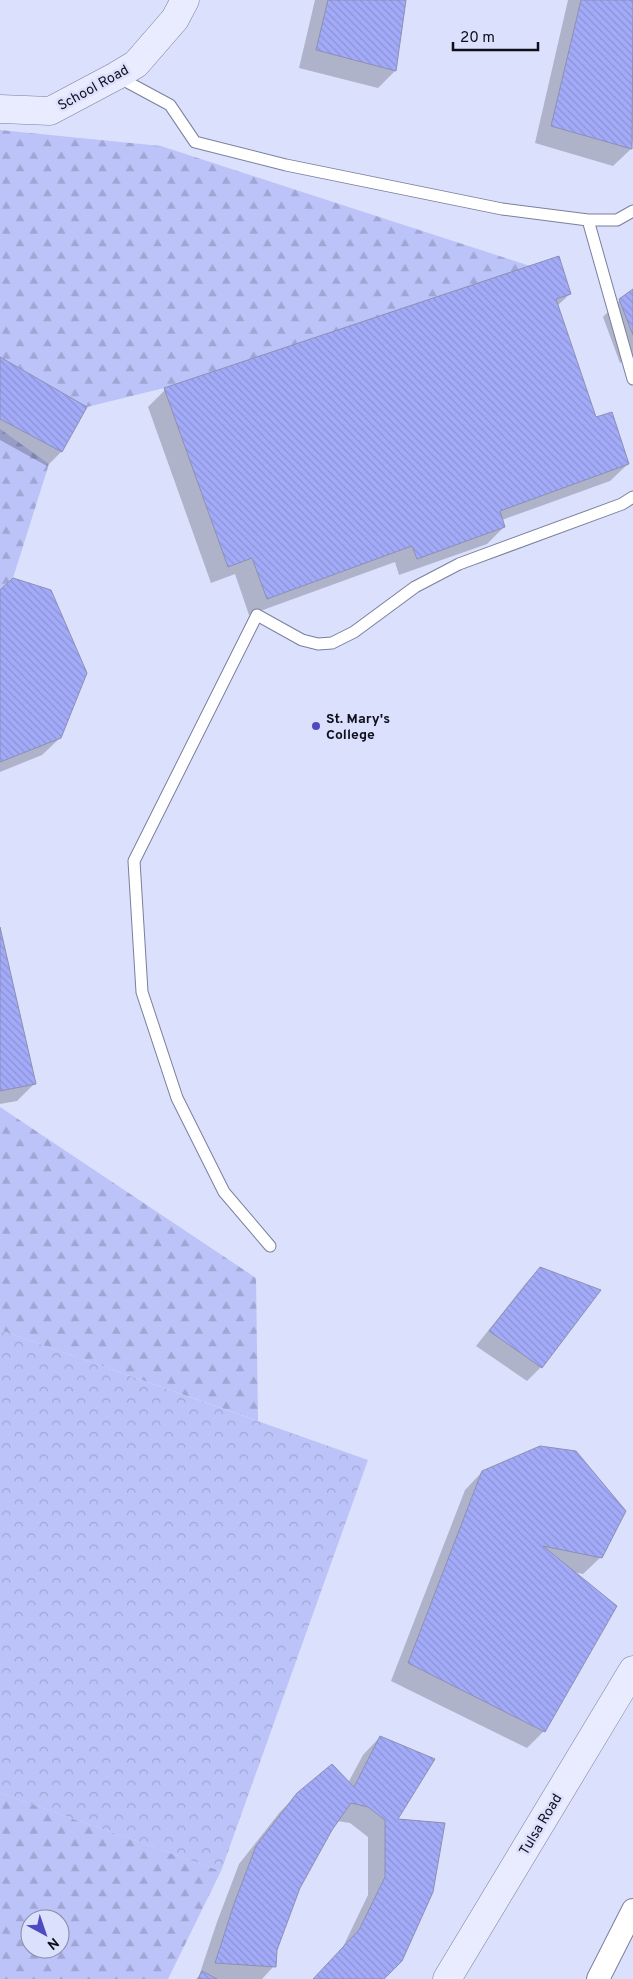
<svg xmlns="http://www.w3.org/2000/svg" width="633" height="1979" viewBox="0 0 633 1979" font-family="Overpass,sans-serif">
	<style>
		.forest { fill: url(#forest-firs); fill-rule: evenodd }
		.park { fill: url(#park-crowns) }
		.shadow { fill: #0003 }
		.building { fill: url(#building-back-hatch); stroke: #8c90b1 }
		.lines { fill: none; stroke-linecap: round; stroke-linejoin: round }
		.lane-casing { stroke: #7a7f9e; stroke-width: 13 }
		.street-casing { stroke: #7a7f9e; stroke-width: 24 }
		.secondary-casing { stroke: #7a7f9e; stroke-width: 29 }
		.lane { stroke: #fff; stroke-width: 11 }
		.street { stroke: #fff; stroke-width: 22 }
		.secondary { stroke: #e9ecfe; stroke-width: 28 }
		.poi-dot { fill: #4e4bc2; stroke: #dbe0fc; stroke-width: 2 }
		.labels { text-anchor: middle; stroke-width: 5; stroke-linejoin: round; paint-order: stroke }
		.street-label { font-size: 14px; fill: #0e0f1b; stroke: #dbe0fc }
		.poi-label { font-size: 14px; font-weight: bold; fill: #0e0f1b; stroke: #dbe0fc; text-anchor: start }
	</style>
	<defs>
		<pattern id="forest-firs" width="22" height="20" patternUnits="userSpaceOnUse" patternTransform="scale(1.25)"><rect width="22" height="20" fill="#bcc3f8"/><path d="M5 1l3.5 6h-7zM16 11l3.5 6h-7z" fill="#a0a6d4"/></pattern>
		<pattern id="park-crowns" width="20" height="18" patternUnits="userSpaceOnUse" patternTransform="scale(1.25)"><rect width="20" height="18" fill="#bcc3f8"/><path d="M2 6a3 3 0 1 1 6 0M12 15a3 3 0 1 1 6 0" fill="none" stroke="#a0a6d4"/></pattern>
		<pattern id="building-back-hatch" width="6" height="6" patternUnits="userSpaceOnUse" patternTransform="scale(1.25)"><rect width="6" height="6" fill="#a3abf9"/><path d="M-1 5l2 2M0 0l6 6M5-1l2 2" fill="none" stroke="#8b92d5"/></pattern>
	</defs>
	<rect width="100%" height="100%" fill="#dbe0fc"/>
	<!-- forest -->
	<path class="forest" d="M0,130L161,146L530,266L164,388L87,407L0,357Z
		M0,429L49,464L13,578L0,590Z
		M0,1107L256,1278L258,1421L0,1330Z
		M0,1793L221,1871L168,1979H0ZM30,1919H60V1949H30Z"/>
	<!-- park -->
	<path class="park" d="M0,1330L368,1460L221,1871L0,1793Z"/>
	<!-- shadow -->
	<path class="shadow" d="M315,0H405L395,71L378,88L299,68Z
		M568,0H633V140L631,149L613,166L535,143Z
		M633,291V356L620,363L603,317L620,300Z
		M570,294L557,306L595,419L628,464L610,481L502,520L504,527L487,544L399,575L395,562L249,615L235,574L211,583L148,407L165,390Z
		M0,358L85,408L61,452L47,466L0,440Z
		M0,591L60,738L42,755L0,772Z
		M0,932L35,1083L17,1101L0,1104Z
		M540,1268L541,1367L527,1381L476,1346L526,1283Z
		M482,1472L601,1557L583,1574L573,1572L544,1731L527,1748L391,1681L465,1490Z
		M380,1737L396,1820L383,1979H314L342,1949L368,1895V1837L350,1823L337,1821L298,1887L275,1950L274,1966L262,1979H196L199,1976L217,1922L239,1864L280,1812L298,1794L348,1783L363,1755Z"/>
	<!-- building -->
	<path class="building" d="M328,0H406L396,71L316,50Z
		M581,0H633L632,149L551,126Z
		M559,256L571,294L556,299L596,417L612,412L629,464L500,511L505,527L417,559L412,546L267,599L252,558L228,567L164,388Z
		M633,289V335L619,299Z
		M0,357L87,407L62,452L0,419Z
		M13,578L51,590L87,673L61,738L0,762V590Z
		M0,927L36,1084L0,1091Z
		M540,1267L601,1290L542,1368L489,1331Z
		M540,1446L576,1451L626,1511L602,1558L543,1546L617,1606L545,1732L408,1663L482,1471Z
		M380,1736L435,1759L398,1819L445,1823L433,1892L402,1961L384,1979H313L359,1930L385,1877V1820L368,1807L351,1803L332,1830L300,1888L277,1950L276,1967L215,1963L234,1904L256,1846L297,1793L332,1764L354,1787Z
		M202,1971L217,1979H198Z"/>
	<g class="lines">
		<defs>
			<path id="lane" d="M118,77L170,105L195,142L286,165L502,209L588,220H617L633,211
				M588,220L633,379
				M270,1246L224,1192L177,1098L142,992L134,861L257,615L302,640L318,644L332,643L354,632L415,587L459,564L622,504L633,497"/>
			<path id="street" d="M598,1979L633,1910"/>
			<path id="secondary" d="M0,109L50,111L116,76L136,64L175,19L185,0
				M447,1979L633,1670"/>
		</defs>
		<!-- lane casing -->
		<use href="#lane" class="lane-casing"/>
		<!-- street casing -->
		<use href="#street" class="street-casing"/>
		<!-- secondary casing -->
		<use href="#secondary" class="secondary-casing"/>
		<!-- lane -->
		<use href="#lane" class="lane"/>
		<!-- street -->
		<use href="#street" class="street"/>
		<!-- secondary -->
		<use href="#secondary" class="secondary"/>
	</g>
	<!-- markers -->
	<circle class="poi-dot" cx="316" cy="726" r="5"/>
	<g class="labels">
		<!-- street labels -->
		<g class="street-label">
			<text transform="translate(93 87) rotate(-29)" y="5">School Road</text>
			<text transform="translate(540 1824) rotate(-59)" y="5">Tulsa Road</text>
		</g>
		<!-- poi labels -->
		<g class="poi-label">
			<text x="326" y="723">St. Mary's<tspan x="326" dy="16">College</tspan></text>
		</g>
	</g>
	<!-- north arrow -->
	<g transform="translate(45 1934) rotate(140)"><circle r="24" fill="#dbe0fc" stroke="#898ca2"/>
	<path d="M0-4L9 19L0 12L-9 19Z" fill="#4e4bc2"/>
	<text y="-8" font-size="14" font-weight="bold" text-anchor="middle" fill="#0e0f1b">N</text>
	</g>
	<!-- scale -->
	<path d="M453 42v8h85v-8" fill="none" stroke="#0e0f1b" stroke-width="2.5"/>
	<text x="460" y="42" font-size="15" fill="#0e0f1b" stroke="#dbe0fc" stroke-width="4" paint-order="stroke">20 m</text>
</svg>
